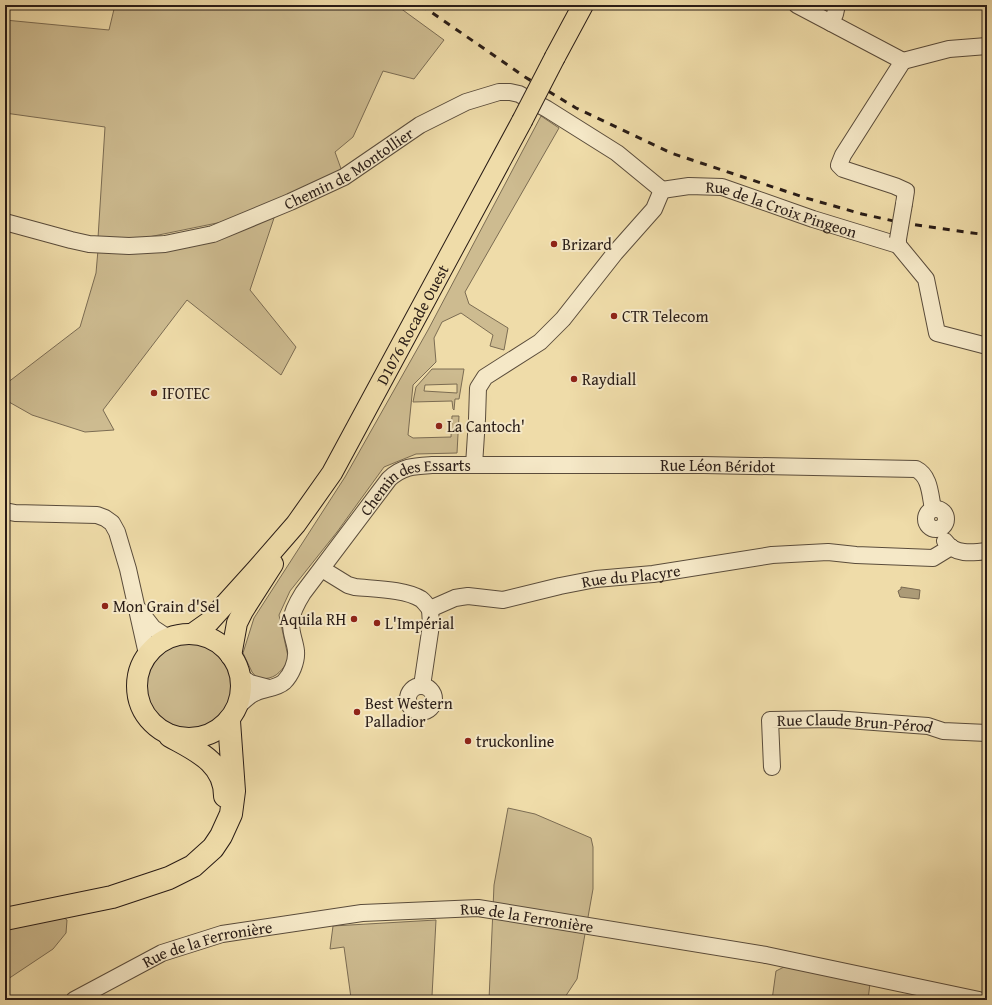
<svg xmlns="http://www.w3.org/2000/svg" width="992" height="1005" viewBox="0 0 992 1005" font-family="'Gentium Book Plus',serif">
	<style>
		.green { fill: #cdbb90; stroke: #7b6c53; fill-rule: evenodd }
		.water { fill: #ac9b77; stroke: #786850 }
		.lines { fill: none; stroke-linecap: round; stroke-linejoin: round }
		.minor-casing { stroke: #5a4c3b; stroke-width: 18 }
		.major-casing { stroke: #291c16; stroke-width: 22 }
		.highway-casing { stroke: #291c16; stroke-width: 24 }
		.minor { stroke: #f5e8c7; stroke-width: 16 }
		.major { stroke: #efdca9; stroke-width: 20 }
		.highway { stroke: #efdca9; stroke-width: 22 }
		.rail { stroke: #291c16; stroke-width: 3; stroke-dasharray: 7 7; stroke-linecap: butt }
		.minor-bridge-casing { stroke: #5a4c3b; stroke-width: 18; stroke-linecap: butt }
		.major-bridge-casing { stroke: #291c16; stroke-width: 22; stroke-linecap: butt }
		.minor-bridge { stroke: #f5e8c7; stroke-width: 16 }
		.major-bridge { stroke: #efdca9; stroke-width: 20 }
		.poi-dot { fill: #8f2418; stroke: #f5e8c7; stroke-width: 1.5 }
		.labels { text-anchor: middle; stroke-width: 4; stroke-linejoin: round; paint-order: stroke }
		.street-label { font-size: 16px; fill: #291c16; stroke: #f5e8c7 }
		.poi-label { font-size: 16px; fill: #291c16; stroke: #f5e8c7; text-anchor: start }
	</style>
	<rect width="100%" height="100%" fill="#efdca9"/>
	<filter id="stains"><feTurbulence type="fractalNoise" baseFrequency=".005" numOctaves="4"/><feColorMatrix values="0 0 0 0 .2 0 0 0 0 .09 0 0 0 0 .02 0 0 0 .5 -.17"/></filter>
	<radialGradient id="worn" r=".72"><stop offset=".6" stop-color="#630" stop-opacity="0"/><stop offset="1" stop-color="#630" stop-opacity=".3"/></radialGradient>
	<!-- green -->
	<path class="green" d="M115,5H396L444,40L414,79L383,71L353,137L335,152L344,177L278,206L250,290L296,347L281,375L187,300L103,410L114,430L85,432L32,415L9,402L7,383L80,327L96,273L98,250L174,246L222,222L139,239L98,238L105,127L5,113V20L109,30Z
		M541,116L559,128L465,292L469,304L508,328L504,350L490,346L493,335L461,313L442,322L434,338L436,362L413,385L408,435L413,438L451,437L452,416H459L457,453L416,454L384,467L337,532L290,591L279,615L289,661C278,674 276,679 258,679L252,672L243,653L254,618L345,477L428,330Z
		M432,369H464L459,399H455L454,410L453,409L452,401L413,402L416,387ZM457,384V393L424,391L425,385Z
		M142 687a46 46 0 1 1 92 0a46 46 0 1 1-92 0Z
		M508,808L535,814L591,838L593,847V889L577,979L563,1000H489L494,885Z
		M63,917L67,920L66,933L53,949L5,981V929Z
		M436,920L432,996L351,998L344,947L330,949L333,926Z
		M788,965L870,983L868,1000H772L776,971Z"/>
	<!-- water -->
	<path class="water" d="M901,587L920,590L919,599L900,597L898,591L901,589Z"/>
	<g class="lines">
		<defs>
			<g id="minor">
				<path d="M797,5L903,61"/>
				<path d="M831,23L835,14L837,5"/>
				<path d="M903,61L843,155L839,165L843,169L895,186L906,191L904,204"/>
				<path d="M903,61L949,49L987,46"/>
				<path id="s1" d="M662,190L689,186L722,187L813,219L898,245"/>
				<path id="s2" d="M5,222L71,240L89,244L129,246L165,244L213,234L290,202L344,177L420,125L466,102L499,92H510L519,94L547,109L617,153L662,190"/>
				<path d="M898,239V245L926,279L937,333L987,346"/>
				<path d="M474,465L477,419L478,388L485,377L540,342L563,319L615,253L654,209L662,190"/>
				<circle cx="936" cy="519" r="10"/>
				<path d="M5,511L15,513L97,515L105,518L112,523L117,532L128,569L147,654"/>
				<path d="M945,541C954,555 972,553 987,551"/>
				<path id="s3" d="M322,569L348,585L355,587C373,589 405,589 421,599C424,601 427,606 430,609L455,598L461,597L468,596L503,600L560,586L596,579L653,574L772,555L828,552L856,555L933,558L951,547"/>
				<path d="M139,610L153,628L168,638"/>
				<path d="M241,677L250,683L269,688"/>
				<path d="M422,686L431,625L430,609"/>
				<circle cx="421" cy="699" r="13"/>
				<path id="s4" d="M238,706C243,702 249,695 255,693C264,688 276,689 284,682C291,675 297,662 296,651C295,641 290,632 291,621C292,611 298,601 303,593L389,479C403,466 415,466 432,465H703L916,469C930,476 930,494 933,509"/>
				<path id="s5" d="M772,767L770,720L834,719L928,726L943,731L987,733"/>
				<path id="s6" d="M74,1000L162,953L222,934L362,913L478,908L766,955L979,1000"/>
			</g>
			<g id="major">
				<path d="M555,57L583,5"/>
				<circle cx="189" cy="686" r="52"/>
				<path id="s7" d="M192,634L209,622L256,570L296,524L332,473L522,121"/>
				<path d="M231,656L237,623L243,611L273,564"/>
			</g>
			<path id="highway" d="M170,736C195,750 225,762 225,796
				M5,919L112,897L169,878L193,866L213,848L221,836L231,814L234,791L229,721"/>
		</defs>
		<!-- minor casing -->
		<use href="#minor" class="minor-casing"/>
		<!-- major casing -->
		<use href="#major" class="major-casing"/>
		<!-- highway casing -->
		<use href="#highway" class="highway-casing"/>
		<!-- minor -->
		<use href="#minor" class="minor"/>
		<!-- major -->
		<use href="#major" class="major"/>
		<!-- highway -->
		<use href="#highway" class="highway"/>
		<!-- rail -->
		<path class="rail" d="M421,5L525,77L576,108L671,153L806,198L862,214L903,223L987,235"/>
		<defs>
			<path id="minor-bridge" d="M898,239L904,204"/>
			<path id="major-bridge" d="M522,121L555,57"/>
		</defs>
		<!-- minor-bridge casing -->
		<use href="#minor-bridge" class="minor-bridge-casing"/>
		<!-- major-bridge casing -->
		<use href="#major-bridge" class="major-bridge-casing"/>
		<!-- minor-bridge -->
		<use href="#minor-bridge" class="minor-bridge"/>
		<!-- major-bridge -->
		<use href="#major-bridge" class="major-bridge"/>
	</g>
	<!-- markers -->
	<g class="poi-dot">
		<circle cx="554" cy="244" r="4"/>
		<circle cx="614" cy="316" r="4"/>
		<circle cx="574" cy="379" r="4"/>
		<circle cx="154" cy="393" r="4"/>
		<circle cx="439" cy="426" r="4"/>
		<circle cx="105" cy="606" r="4"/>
		<circle cx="354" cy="619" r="4"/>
		<circle cx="377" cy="623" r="4"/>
		<circle cx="357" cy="712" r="4"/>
		<circle cx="468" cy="741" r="4"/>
	</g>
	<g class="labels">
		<!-- street labels -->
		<g class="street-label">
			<text dy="6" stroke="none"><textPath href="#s2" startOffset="363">Chemin de Montollier</textPath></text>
			<text dy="6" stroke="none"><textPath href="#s1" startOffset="123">Rue de la Croix Pingeon</textPath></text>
			<text dy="6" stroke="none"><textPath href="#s7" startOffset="383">D1076 Rocade Ouest</textPath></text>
			<text dy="6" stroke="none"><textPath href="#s4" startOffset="623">Rue Léon Béridot</textPath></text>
			<text dy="6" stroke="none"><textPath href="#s4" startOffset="312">Chemin des Essarts</textPath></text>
			<text dy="6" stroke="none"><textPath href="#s3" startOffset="325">Rue du Placyre</textPath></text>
			<text dy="6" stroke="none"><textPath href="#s5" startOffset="132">Rue Claude Brun-Pérod</textPath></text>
			<text dy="6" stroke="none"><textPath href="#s6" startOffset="470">Rue de la Ferronière</textPath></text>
			<text dy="6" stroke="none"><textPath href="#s6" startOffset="146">Rue de la Ferronière</textPath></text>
		</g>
		<!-- poi labels -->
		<g class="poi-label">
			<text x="562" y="250">Brizard</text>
			<text x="622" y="322">CTR Telecom</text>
			<text x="582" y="385">Raydiall</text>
			<text x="162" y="399">IFOTEC</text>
			<text x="447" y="432">La Cantoch'</text>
			<text x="113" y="612">Mon Grain d'Sel</text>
			<text x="346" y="625" text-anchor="end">Aquila RH</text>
			<text x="385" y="629">L'Impérial</text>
			<text x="365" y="709">Best Western<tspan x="365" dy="18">Palladior</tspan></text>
			<text x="476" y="747">truckonline</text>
		</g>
	</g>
	<!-- margin -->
	<rect width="992" height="1005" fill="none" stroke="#efdca9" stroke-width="20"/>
	<rect x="6" y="6" width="980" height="993" fill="none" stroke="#291c16" stroke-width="2"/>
	<rect x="10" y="10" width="972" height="985" fill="none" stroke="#291c16"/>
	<rect width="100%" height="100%" filter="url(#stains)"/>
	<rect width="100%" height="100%" fill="url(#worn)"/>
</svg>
